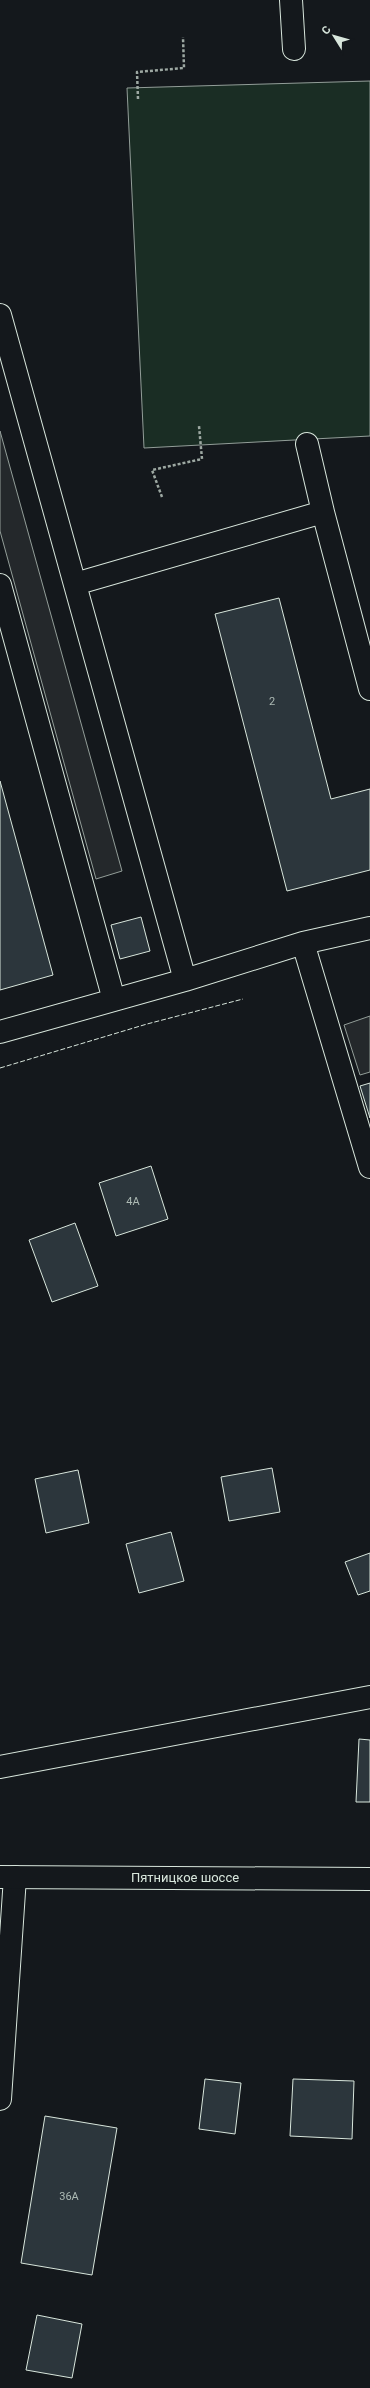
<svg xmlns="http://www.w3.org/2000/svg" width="370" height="2388" viewBox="0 0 370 2388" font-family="Roboto,sans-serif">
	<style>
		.green { fill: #1a2d24; stroke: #939e99 }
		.parking { fill: #24282b; stroke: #939e99 }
		.building { fill: #2c363c; stroke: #d8e6dc }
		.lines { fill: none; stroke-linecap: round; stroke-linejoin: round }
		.minor-casing { stroke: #d8e6dc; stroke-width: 24 }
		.major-casing { stroke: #d8e6dc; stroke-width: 24 }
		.path { stroke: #9da8a2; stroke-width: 2.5; stroke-dasharray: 3 2; stroke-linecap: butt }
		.minor { stroke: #14181c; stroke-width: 22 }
		.major { stroke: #14181c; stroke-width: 22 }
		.fence { stroke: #d8e6dc; stroke-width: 1; stroke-dasharray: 5 2; stroke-linecap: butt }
		.labels { text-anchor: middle; stroke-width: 3; stroke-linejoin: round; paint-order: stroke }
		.number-label { font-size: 11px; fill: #adbab4 }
		.street-label { font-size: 13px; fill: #d8e6dc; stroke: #14181c }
	</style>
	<rect width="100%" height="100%" fill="#14181c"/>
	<!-- green -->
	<path class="green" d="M370,81V436L144,448L127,88Z"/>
	<!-- parking -->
	<path class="parking" d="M0,431L122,871L96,879L0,531Z
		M370,1016V1072L360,1075L344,1025Z"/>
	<!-- building -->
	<path class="building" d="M279,598L331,799L370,789V870L287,891L215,614Z
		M0,781L53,975L0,990Z
		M141,917L150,951L120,959L111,925Z
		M370,1083V1118L360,1086Z
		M151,1166L168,1219L116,1236L99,1183Z
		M75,1223L98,1286L52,1302L29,1240Z
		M272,1468L280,1512L229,1521L221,1477Z
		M78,1470L89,1523L46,1533L35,1479Z
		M171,1532L184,1581L139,1593L126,1544Z
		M370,1553V1591L358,1595L345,1562Z
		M359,1739L370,1740V1802H356Z
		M205,2079L241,2083L235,2134L199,2129Z
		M293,2079L354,2081L352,2139L290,2136Z
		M45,2116L117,2128L92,2275L21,2263Z
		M37,2315L82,2324L72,2378L26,2370Z"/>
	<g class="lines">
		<defs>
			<path id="minor" d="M291,0L294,49
				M0,315L185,980
				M307,444L323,512
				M75,584L323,512L370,689
				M0,585L114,1000
				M303,943L370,1167
				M0,1032L185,980L303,943L370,928
				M0,1767L370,1697
				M0,2099L15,1877"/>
			<path id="major" d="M0,1877L370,1879"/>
		</defs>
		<!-- minor casing -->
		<use href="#minor" class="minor-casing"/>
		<!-- major casing -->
		<use href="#major" class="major-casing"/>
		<!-- path -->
		<path class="path" d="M138,99L137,72L184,68L183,37
			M162,497L152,470L202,459L199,426"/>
		<!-- minor -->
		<use href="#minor" class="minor"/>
		<!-- major -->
		<use href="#major" class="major"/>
		<!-- fence -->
		<path class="fence" d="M0,1068L147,1024L243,999"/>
	</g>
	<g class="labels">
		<!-- number labels -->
		<g class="number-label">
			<text x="272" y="705">2</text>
			<text x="133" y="1205">4А</text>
			<text x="69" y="2200">36А</text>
		</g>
		<!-- street labels -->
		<g class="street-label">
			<text x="185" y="1882">Пятницкое шоссе</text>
		</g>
	</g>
	<!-- north arrow -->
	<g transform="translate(334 36) rotate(307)" stroke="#14181c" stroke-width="3" paint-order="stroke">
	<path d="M0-3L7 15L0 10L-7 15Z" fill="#d8e6dc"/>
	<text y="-6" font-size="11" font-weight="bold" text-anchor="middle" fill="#d8e6dc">С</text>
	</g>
</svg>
